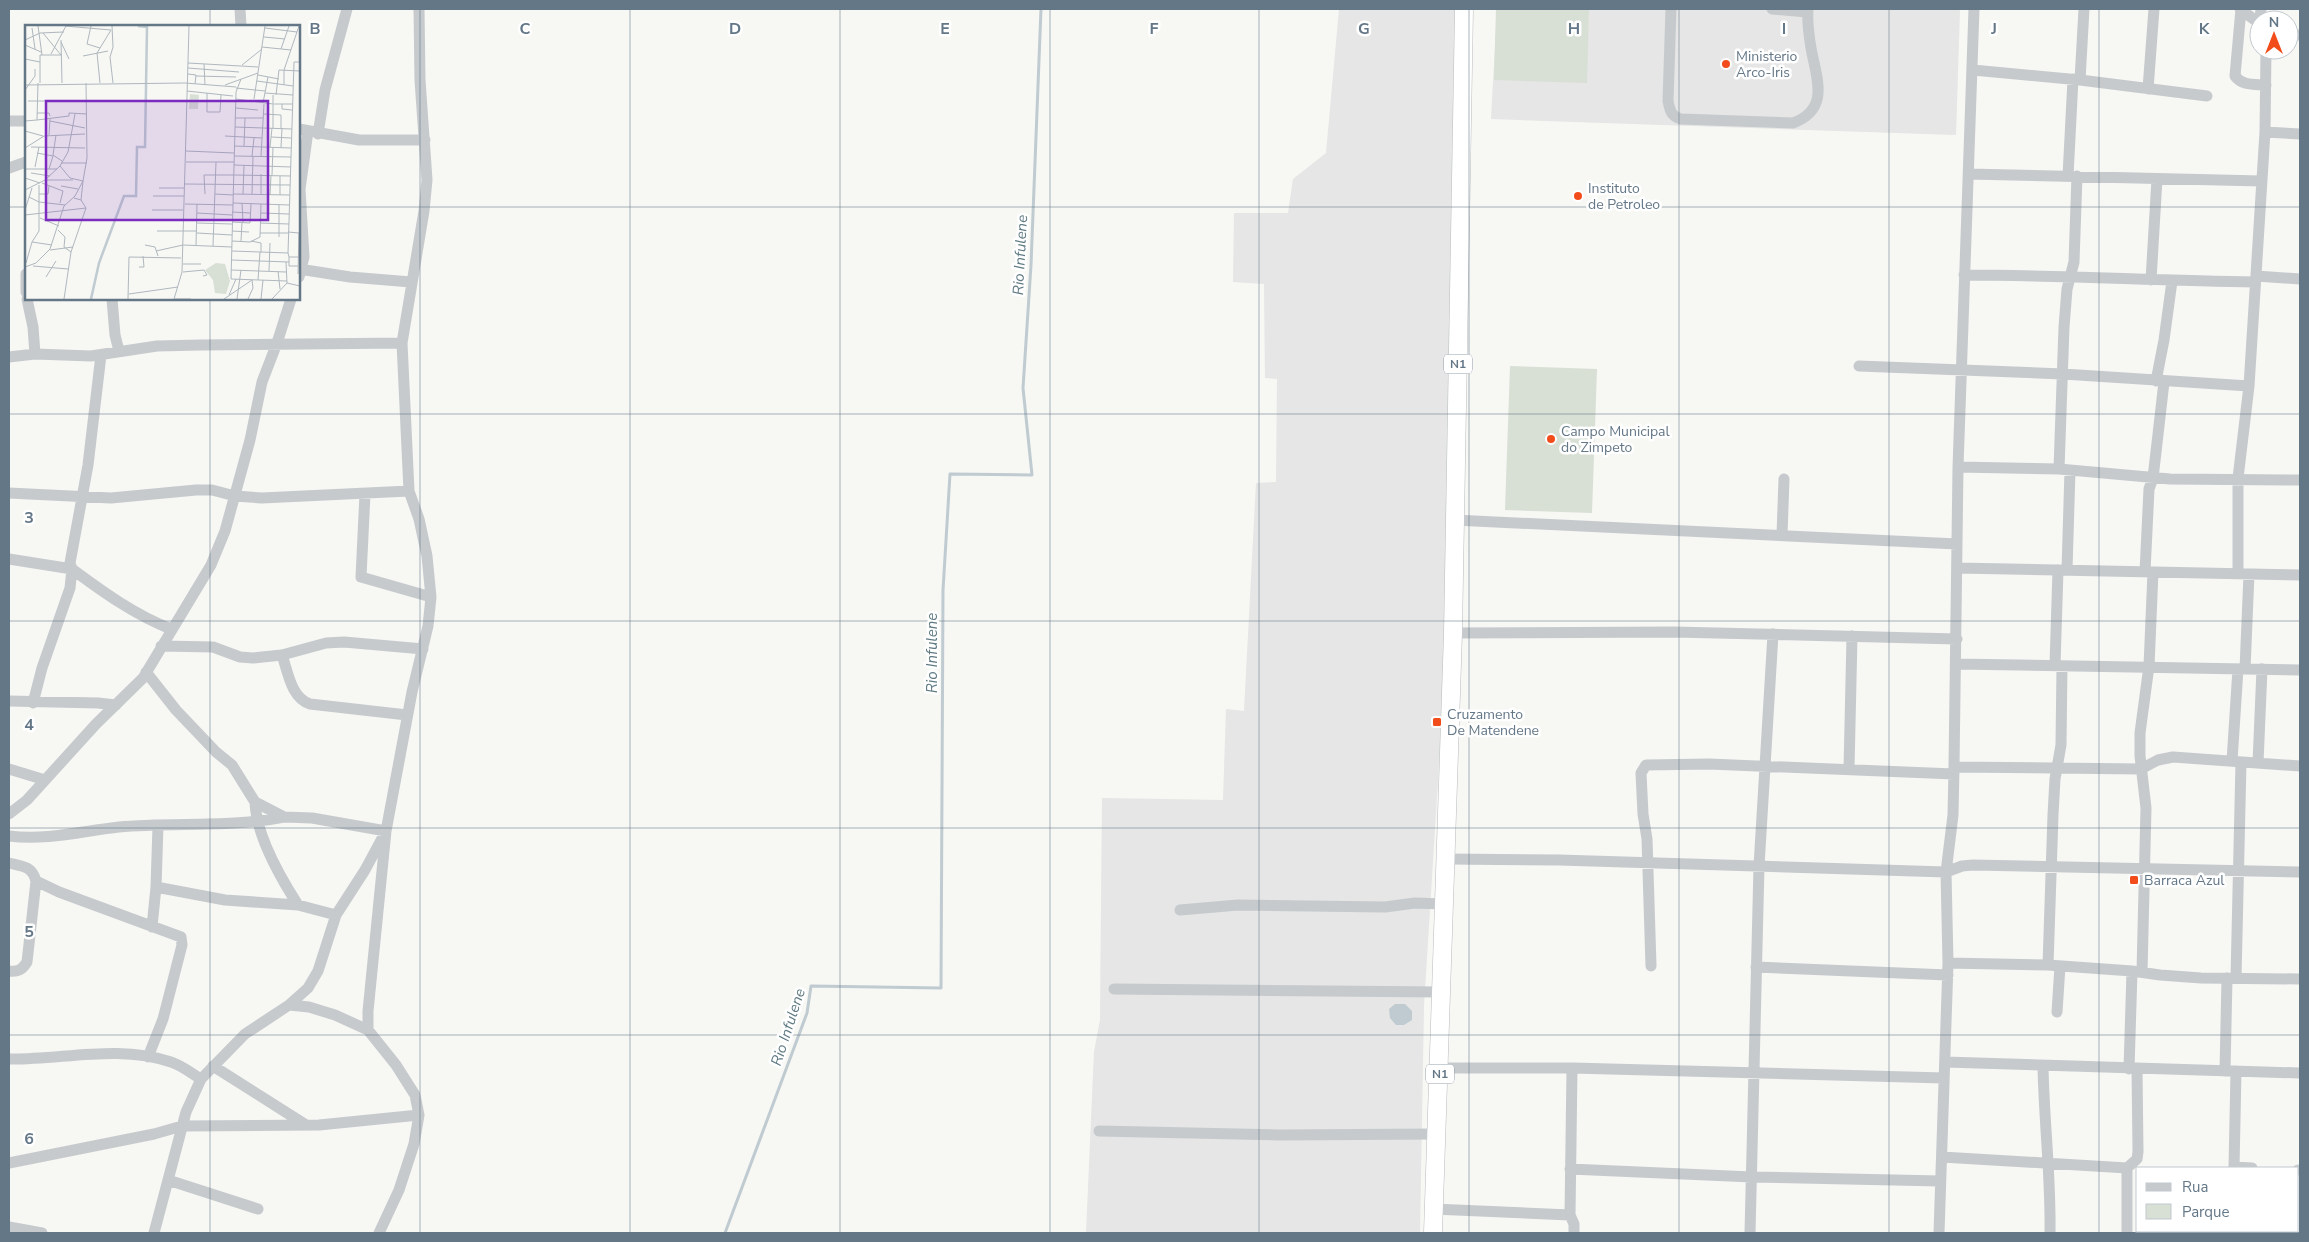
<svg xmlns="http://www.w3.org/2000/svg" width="2309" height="1242" viewBox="0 0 2309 1242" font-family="'Nunito Sans',sans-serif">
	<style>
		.built { fill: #e5e6e5 }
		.green { fill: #d8dfd4 }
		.water { fill: #bfcbd0 }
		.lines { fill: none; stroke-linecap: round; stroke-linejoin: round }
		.stream { stroke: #bfcbd0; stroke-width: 3 }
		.highway-casing { stroke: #b8bcbf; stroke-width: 19 }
		.minor { stroke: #c6cacd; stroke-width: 11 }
		.highway { stroke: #fff; stroke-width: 18 }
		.grid { fill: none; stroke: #647787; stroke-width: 1; stroke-opacity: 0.55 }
		.poi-dot { fill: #f14c1a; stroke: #fff; stroke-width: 2 }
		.labels { text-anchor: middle; stroke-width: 5; stroke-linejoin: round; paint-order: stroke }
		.shield { fill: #fff; stroke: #92a0ab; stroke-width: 1 }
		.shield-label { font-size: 12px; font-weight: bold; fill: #647787 }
		.poi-label { font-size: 14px; fill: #647787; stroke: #fff; text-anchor: start }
		.water-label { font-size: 15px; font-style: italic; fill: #5f7a83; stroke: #fff }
		.inset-river { fill: none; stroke: #bfcbd0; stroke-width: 2.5 }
		.inset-road { fill: none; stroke: #afb8be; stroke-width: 1 }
		.view { fill: #7b2cbf; fill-opacity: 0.15; stroke: #7b2cbf; stroke-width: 2.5 }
		.inset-edge { fill: none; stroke: #647787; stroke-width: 2.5 }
		.grid-label { font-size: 16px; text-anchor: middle; font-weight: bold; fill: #647787; stroke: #fff; stroke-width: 5; stroke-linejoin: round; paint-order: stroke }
	</style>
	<rect width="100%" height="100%" fill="#f7f7f4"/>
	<!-- built -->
	<path class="built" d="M1339,9H1458L1450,587L1424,1006L1420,1233H1086L1094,1052L1100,1020L1102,798L1223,800L1226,709L1244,711L1256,483L1276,482L1277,379L1265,378L1264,284L1233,282L1234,213H1288L1293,179L1326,153Z
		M1497,9H1960L1956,135L1491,119Z"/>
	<!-- green -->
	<path class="green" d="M1496,9H1589L1587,83L1494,80Z
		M1510,366L1597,369L1592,513L1505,510Z"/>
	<!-- water -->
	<path class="water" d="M1395,1004H1405L1412,1011V1020L1404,1025H1396L1390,1018L1389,1009Z"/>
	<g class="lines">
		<!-- stream -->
		<path class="stream" d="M725,1233L807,1013L811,986L941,988L943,590L950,474L1032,475L1023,388L1031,265L1041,9"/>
		<defs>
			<path id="highway" d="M1433,1233L1453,633L1464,9"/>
		</defs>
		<!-- highway casing -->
		<use href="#highway" class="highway-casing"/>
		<!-- minor -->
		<path class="minor" d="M240,9L241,26
			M1671,9L1668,101C1670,111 1671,116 1681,119L1793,123C1831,109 1816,77 1811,48C1809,36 1807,21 1808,9
			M1772,9L1807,12
			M2240,9L2259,23
			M2241,9L2235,76C2242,86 2255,84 2266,85
			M2260,20L2261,9
			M2289,35H2300
			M1973,70L2080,80L2207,96
			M2080,80L2084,9
			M2148,89L2154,9
			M9,121H26
			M299,129L359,140H425
			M2265,132L2300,134
			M318,134L325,90L347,9
			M9,168L26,162
			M1969,174L2261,181
			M2068,176L2073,79
			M299,269L350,277L411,282
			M26,274V292
			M1964,275C2062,275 2158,281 2255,282
			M2256,276L2300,279
			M299,277L304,257L300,189L308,131
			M2151,280L2157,179
			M27,299L33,327L35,354
			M112,299L115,335L119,351
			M101,355L88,465L70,563L72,569C103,592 135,615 171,629
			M9,357L35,354L91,356L157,346L201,345L402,343
			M1859,366L2063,374L2249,386
			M2156,381L2164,340L2172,281
			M1958,467L2059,469L2170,479L2300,480
			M2059,469L2064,327L2067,289L2074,262L2077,176
			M9,493L111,498L196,490H212L235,496L262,498L409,491
			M365,494L361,577L431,597
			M1454,520L1957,544
			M1782,535L1784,479
			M9,559L72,569L70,588L42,668L33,703
			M1957,568L2300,575
			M2067,570L2070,470
			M2145,572L2149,489L2153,478L2164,382
			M2238,573V478L2249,386L2265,132L2266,50
			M1453,633L1674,632L1957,639
			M161,646L213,647L240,657L253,658L282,655L326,643L344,642L423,649
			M282,655C288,672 291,698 310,704L407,715
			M1956,664L2300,670
			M2055,665L2058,570
			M2245,669L2249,574
			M146,672L176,710L216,752L232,765L255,802L284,817L312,818L386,831L368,1011V1030
			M9,701L98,703L116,705
			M2232,761L2238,669
			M2258,763L2262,669
			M1954,767L2141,769L2158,760L2173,757L2300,766
			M9,769L45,780
			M1849,769L1852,636
			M255,802C256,835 280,877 298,905
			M9,814L27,800L96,724L143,678L211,565L225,531L250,440L262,382L277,343L291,299
			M9,836C45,841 83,831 119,827C174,822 230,828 284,817
			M1447,859L1559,860L1946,872L1962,866L1973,865L2300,872
			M9,863C22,866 32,866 36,881L27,962C22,970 18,972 9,971
			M36,881L59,892L181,937L182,945L163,1019L148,1057
			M156,887L225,900L298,905L336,915
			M1180,910L1238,905L1385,907L1415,903L1444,904
			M152,927L156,887L158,826
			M1948,963L2048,965L2132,971L2160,975L2201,978L2300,979
			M2048,965L2053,815L2055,779L2061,745L2062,666
			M1651,966L1647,839L1643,814L1641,773L1646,765L1709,764L1954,774
			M1756,967L1948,975
			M2142,972L2146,808L2140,756V733L2149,666L2153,572
			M2236,978L2241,762
			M1114,989L1442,992
			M289,1005L309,1007L335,1015L368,1030L396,1065L415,1095L419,1115L414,1144L399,1190L379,1233
			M2057,1012L2060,966
			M9,1059C62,1060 118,1044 171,1062C181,1065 191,1073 201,1079
			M1945,1062L2300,1073
			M213,1066L306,1125
			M2043,1066C2044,1122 2051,1177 2050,1233
			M1440,1068H1572L1944,1078
			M1572,1068L1570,1215L1574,1224V1233
			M2129,1069L2132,971
			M2225,1071L2227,978
			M1099,1131L1279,1135L1438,1134
			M1942,1157L2127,1168
			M9,1163L154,1134L182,1126L319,1125L419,1115
			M2234,1167L2252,1168
			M2234,1168L2236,1071
			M1570,1169L1752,1177L1940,1181
			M2298,1170H2300
			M168,1180L258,1209
			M1433,1209L1570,1215
			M9,1227L42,1233
			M154,1233L186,1112L201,1079L245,1034L289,1005L308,988L318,971L336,915L365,870L386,831L412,692L428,626L431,597L427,556L419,519L409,491L402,343L424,211L427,180L420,80L419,9
			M1750,1233L1759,866L1773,634
			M1939,1233L1948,963L1946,872L1953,815L1954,767L1958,467L1974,9
			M2127,1233V1168L2137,1159L2138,1152L2137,1069
			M2234,1233V1231"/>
		<!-- highway -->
		<use href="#highway" class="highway"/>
	</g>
	<!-- grid -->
	<path class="grid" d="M210,9V26M420,9V1233M630,9V1233M840,9V1233M1050,9V1233M1259,9V1233M1469,9V1233M1679,9V1233M1889,9V1233M2099,9V1233M9,207H26M299,207H2300M210,299V1233M9,414H2300M9,621H2300M9,828H2300M9,1035H2300"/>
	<!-- markers -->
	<g class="poi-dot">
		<circle cx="1726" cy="64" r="5"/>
		<circle cx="1578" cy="196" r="5"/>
		<circle cx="1551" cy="439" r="5"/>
		<rect x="1432" y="717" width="10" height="10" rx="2.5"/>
		<rect x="2129" y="875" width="10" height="10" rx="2.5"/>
	</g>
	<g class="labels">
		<!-- shield labels -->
		<g class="shield">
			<rect x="1444" y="354.5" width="28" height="19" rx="4"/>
			<rect x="1426" y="1064.5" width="28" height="19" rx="4"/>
		</g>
		<g class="shield-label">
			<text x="1458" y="368">N1</text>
			<text x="1440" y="1078">N1</text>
		</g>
		<!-- poi labels -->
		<g class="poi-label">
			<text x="1736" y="61">Ministerio<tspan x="1736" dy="16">Arco-Iris</tspan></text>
			<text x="1588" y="193">Instituto<tspan x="1588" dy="16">de Petroleo</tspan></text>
			<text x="1561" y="436">Campo Municipal<tspan x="1561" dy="16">do Zimpeto</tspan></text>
			<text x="1447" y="719">Cruzamento<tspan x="1447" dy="16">De Matendene</tspan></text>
			<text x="2144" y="885">Barraca Azul</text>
		</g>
		<!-- water labels -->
		<g class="water-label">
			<text transform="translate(1020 255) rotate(-87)" y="5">Rio Infulene</text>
			<text transform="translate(932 653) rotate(-90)" y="5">Rio Infulene</text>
			<text transform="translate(788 1027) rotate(-72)" y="5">Rio Infulene</text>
		</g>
	</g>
	<!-- overview -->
	<g transform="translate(25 25)">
		<rect width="275" height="275" fill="#f7f7f4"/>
		<path d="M165,69L174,70L173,84H164ZM191,238L200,239L205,256L201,269L190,268L188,255L180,245Z" fill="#d8dfd4"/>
		<path class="inset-river" d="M66,274L74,238L99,171H111L112,122H120L122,2L113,1"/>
		<path class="inset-road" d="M13,1L17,30M40,1L86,5M66,1L62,19L75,23M87,1L88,22L85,32L88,58M7,3L10,24M240,3L272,7M18,8L36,30M239,12L260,14M0,15L15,8L39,7M36,15L37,58M36,17L44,34M0,20L16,27M237,22L266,25M256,24L264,1M26,29L41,1M58,31L83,26M0,34L15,37M163,38L233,42M179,39L180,60M217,40L237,24M163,43L214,47M163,49L171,50L170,59M233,50L254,54M171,51L211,52M216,54L211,67L206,254L262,256M232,56L268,61M15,58V30H37M75,58L72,28L86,5M0,60L160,58L211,62M200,60L233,48M259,60V45L274,1M211,63L240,66M0,65L10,51V44M162,66L208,71M182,68V87H195L196,70M240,68L268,70M248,70V103M251,70L254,45L275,46M211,74L248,79M229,74L240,1M3,76H61M238,78L243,52M249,79H268M257,79V84L267,85M211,83L233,85M12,88H24L25,91M239,89L256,90V103M210,93H238M12,95L44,91V88L62,89M0,96L12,95L13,58M25,96L60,103M210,102L238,103M238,103L267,104M0,106L18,111M24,110L25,94M31,110L28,130L37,136M200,111L237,113M246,112L266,113M209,121L266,123M219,121L220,93M6,122L60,123M245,122L247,103M256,122L257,103M0,123L19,111L60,109M161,126L209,128M12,128L28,131L24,144M209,131L266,132M227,131L229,113M236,131L239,79M161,137H209M36,138H62M209,140L266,142M35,141L45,153L58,156L56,175M10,142L14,122M0,144H32M6,148L25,151M209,150L266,151M247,150L248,122M0,153L15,158M20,155H48M17,158L38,166L35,178M160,159L265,160M36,161L53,164M134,163H159M0,165L20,155L35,141L43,127L50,89M14,169H23L24,161M180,169L179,150H209M190,169L208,170M208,169L265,170M218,169L219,140M227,169L228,131M236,170V149M245,170L246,150M255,170V151M128,171H159M4,172L14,177L40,180M208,178L264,180M217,178L218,197M160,179L208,180M0,185L7,163M127,185H158M207,187L225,188M172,188L207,190M236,188L264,189M0,190L61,183M15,193L34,201M207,197L225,198L226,179M172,198L207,199M235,198L264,199M33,205L40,212L39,222L46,227M132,206H172M207,206L224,207M263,207L274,208L273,249M172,208L207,210M235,208H263M254,212V179M207,216L225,217L235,212L236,179M216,216L217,197M226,216L236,218V227M7,217L27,220M120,220L130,222L133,231M171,220L172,179M188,221L191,137M25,225L48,222M131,226L158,220L207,222M207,226L263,228L264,232H275M263,228L269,37H275M264,232V241H273M206,235L264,237M261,237L262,258M1,238L7,217L14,206V160M158,239H176M8,241L43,244M0,242L11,238L25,224L39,181L50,171L58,156L62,133L61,58M114,242H119L118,231M206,245L261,247M244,246L245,218M253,246L255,264M158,247L179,245L182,250L178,251M21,252L31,236M233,255L235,227M104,269L153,262M204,270L211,254M39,274L46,227L61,183L56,175L49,173M103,274L104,232L156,233M149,274L157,247L164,1M150,274H166M199,274L227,255M212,274L216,245M223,274L228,263L227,255M236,274L238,255M247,274L262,258L275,261"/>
		<path class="view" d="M21,76H243V195H21Z"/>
		<rect width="275" height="275" class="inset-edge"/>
	</g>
	<g class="grid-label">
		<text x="315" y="34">B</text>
		<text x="525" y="34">C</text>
		<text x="735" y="34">D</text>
		<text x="945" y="34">E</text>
		<text x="1154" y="34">F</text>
		<text x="1364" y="34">G</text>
		<text x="1574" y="34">H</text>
		<text x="1784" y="34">I</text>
		<text x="1994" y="34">J</text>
		<text x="2204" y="34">K</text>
		<text x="29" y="523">3</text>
		<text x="29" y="730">4</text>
		<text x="29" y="937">5</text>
		<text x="29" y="1144">6</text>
	</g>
	<!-- border -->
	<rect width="2309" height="1242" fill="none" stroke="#647787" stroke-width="20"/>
	<!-- legend -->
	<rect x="2136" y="1167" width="162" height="65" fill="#ffffff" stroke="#c1c9cf"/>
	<rect x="2146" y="1183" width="25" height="8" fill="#c6cacd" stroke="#c1c9cf"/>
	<text x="2182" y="1192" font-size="15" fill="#647787">Rua</text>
	<rect x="2146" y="1204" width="25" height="15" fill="#d8dfd4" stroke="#c1c9cf"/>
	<text x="2182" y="1217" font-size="15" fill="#647787">Parque</text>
	<!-- north arrow -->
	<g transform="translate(2274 35)"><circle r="24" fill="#ffffff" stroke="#c1c9cf"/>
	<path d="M0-4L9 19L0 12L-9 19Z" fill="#f14c1a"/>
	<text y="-8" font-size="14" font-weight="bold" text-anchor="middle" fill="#647787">N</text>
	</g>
</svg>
